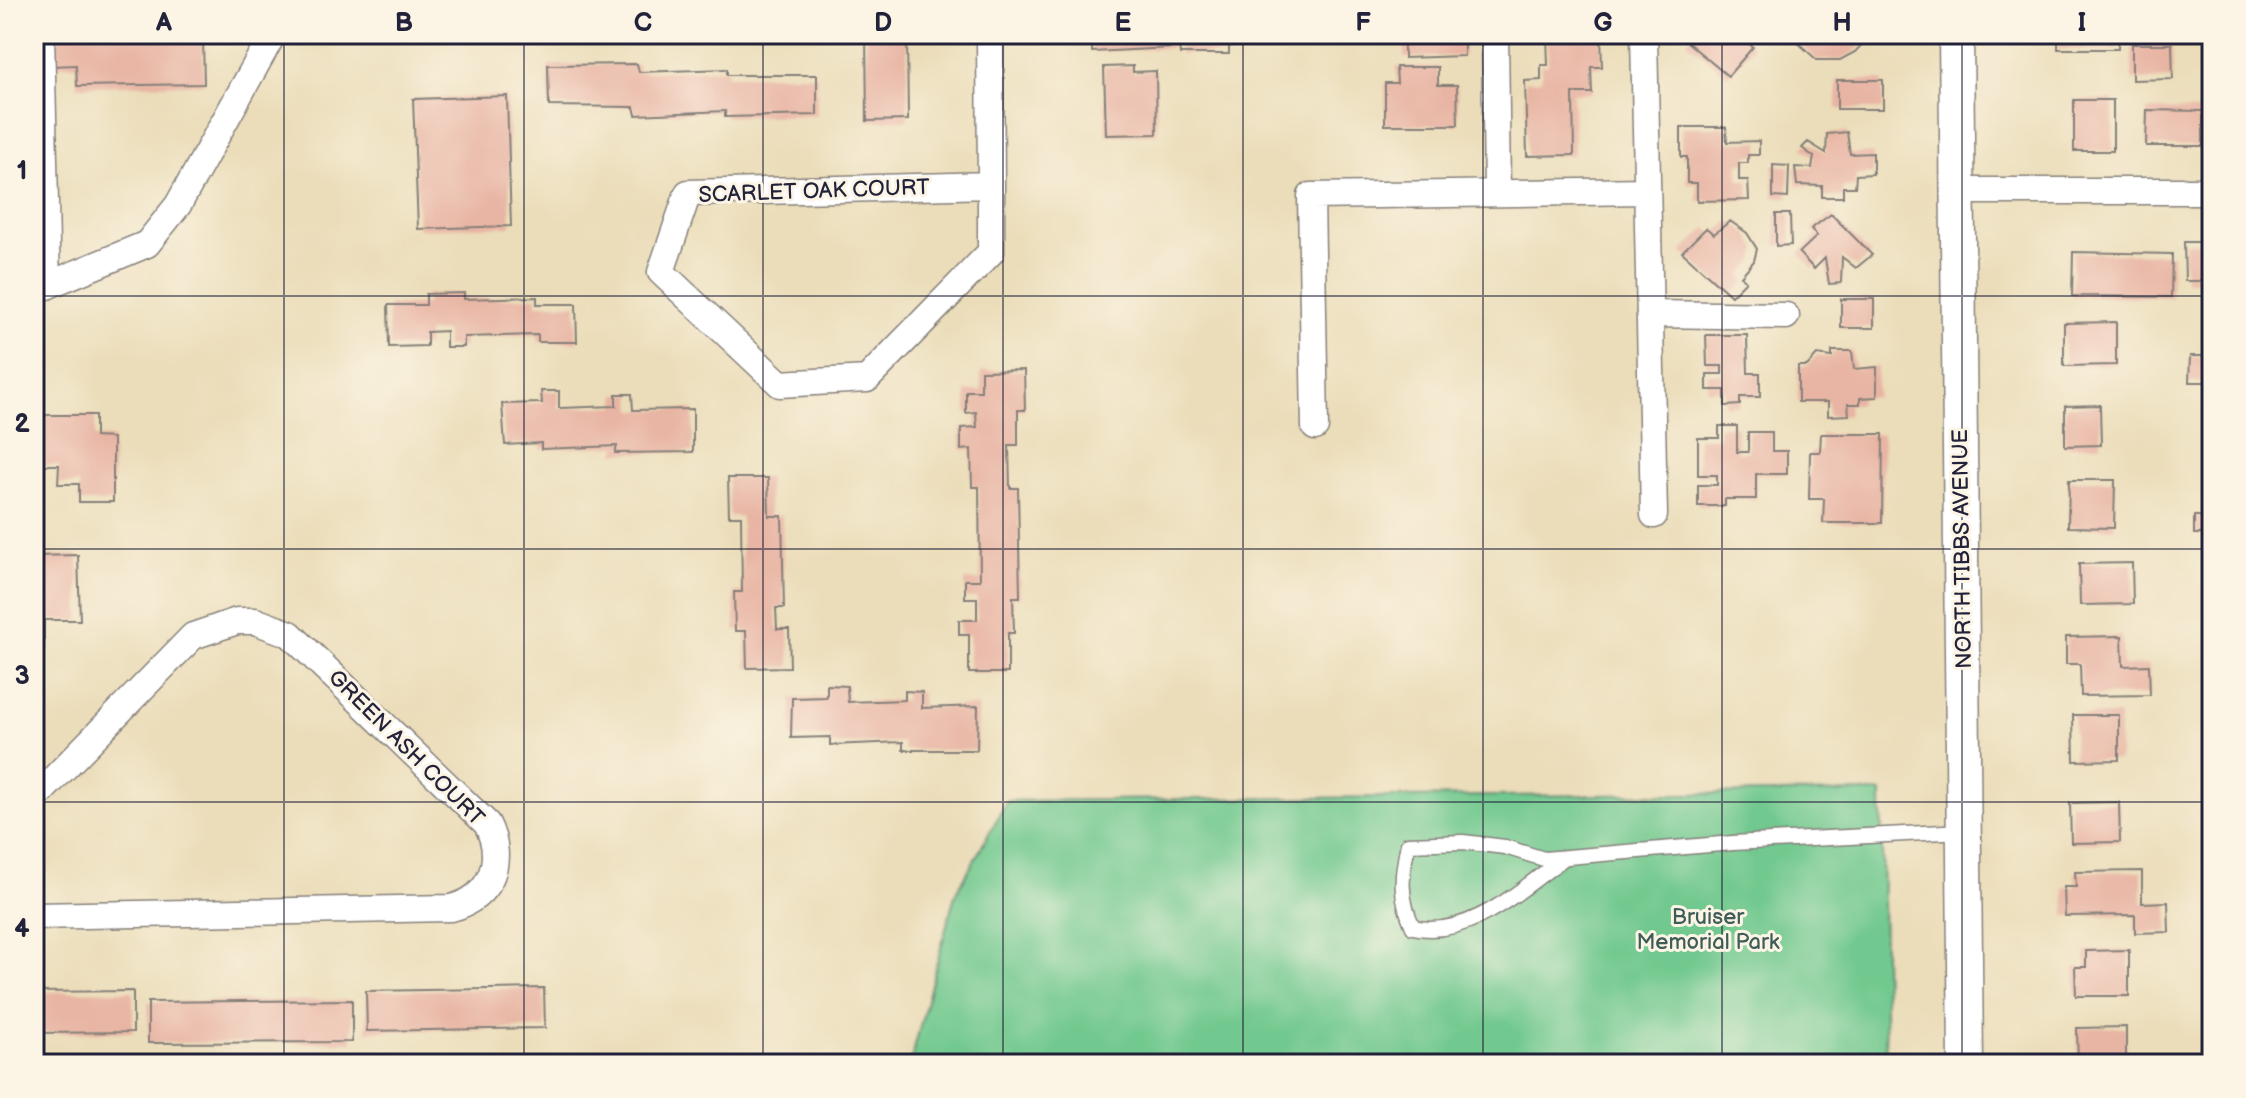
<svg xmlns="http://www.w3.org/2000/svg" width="2246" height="1098" viewBox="0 0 2246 1098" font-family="'Balsamiq Sans',sans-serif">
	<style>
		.green { fill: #72c98f; stroke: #4a7665; stroke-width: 2 }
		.building { fill: #e8b4a3 }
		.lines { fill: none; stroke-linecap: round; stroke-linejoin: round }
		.service-casing { stroke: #86807a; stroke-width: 17 }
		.minor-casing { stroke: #86807a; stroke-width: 29 }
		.tertiary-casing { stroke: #86807a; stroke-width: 37 }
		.service { stroke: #fff; stroke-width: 14 }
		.minor { stroke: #fff; stroke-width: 26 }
		.tertiary { stroke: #fff; stroke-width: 34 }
		.grid { fill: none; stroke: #22223b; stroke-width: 2; stroke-opacity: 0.55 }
		.labels { text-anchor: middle; stroke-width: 6; stroke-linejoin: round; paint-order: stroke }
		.street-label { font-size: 22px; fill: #22223b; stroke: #fcf5e5 }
		.park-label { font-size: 22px; fill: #3e5c58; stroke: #fcf5e5 }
		.neatline { fill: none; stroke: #22223b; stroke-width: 3 }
		.grid-label { font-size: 26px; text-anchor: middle; font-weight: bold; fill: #22223b }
	</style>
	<rect width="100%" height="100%" fill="#fcf5e5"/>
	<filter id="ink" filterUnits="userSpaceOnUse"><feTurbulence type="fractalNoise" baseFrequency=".0125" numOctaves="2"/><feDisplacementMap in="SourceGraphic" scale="16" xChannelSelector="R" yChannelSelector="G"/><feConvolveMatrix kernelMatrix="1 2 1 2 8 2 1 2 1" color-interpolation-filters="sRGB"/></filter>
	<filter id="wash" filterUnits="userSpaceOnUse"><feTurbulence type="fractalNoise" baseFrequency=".006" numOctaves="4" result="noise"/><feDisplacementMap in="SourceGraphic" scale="32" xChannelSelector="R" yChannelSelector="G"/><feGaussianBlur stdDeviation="1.8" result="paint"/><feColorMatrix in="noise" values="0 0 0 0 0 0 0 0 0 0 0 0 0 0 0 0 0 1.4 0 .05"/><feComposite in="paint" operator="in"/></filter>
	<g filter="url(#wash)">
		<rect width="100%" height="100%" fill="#ebddb9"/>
		<!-- green -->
		<path class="green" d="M1881,792L1886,1064H910L955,895L1007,801Z"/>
		<g id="blocks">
			<!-- building -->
			<path class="building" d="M50,34L203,36L204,84L77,86L76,65L51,66Z
				M866,34H907L908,120L867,121Z
				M1092,34H1170L1171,48L1092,52Z
				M1187,34H1254L1255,44L1229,46V54H1180L1179,46H1187Z
				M1276,34H1332V43L1277,44Z
				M1404,34H1464V56L1404,58Z
				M1525,34H1601L1602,67H1591L1592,93H1573L1574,155L1527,156L1525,81L1541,80V65H1548L1547,37H1525Z
				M1694,34H1738L1753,47L1728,76L1687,42Z
				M1801,34H1864L1868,38L1855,52L1840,60H1817L1795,40Z
				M2058,34H2118V49H2058Z
				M2132,44H2172L2173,79L2132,80Z
				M637,64L639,72L727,69V75H817V115L725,117V111L636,115L634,107L549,106L548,65Z
				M1133,66V72L1156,71L1157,134L1106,135L1104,67Z
				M1396,67H1438V85H1457L1458,125H1385V83H1397Z
				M1837,80H1883V109H1837Z
				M507,96L511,226L418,229L413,99Z
				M2074,100H2113V151H2074Z
				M2147,110L2203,111V146H2146Z
				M1681,127H1726L1727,142L1759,141V155H1748V163H1739V180H1748L1749,200L1697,201V183H1687V157H1681Z
				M1847,132L1850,154L1873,153V174L1856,175L1855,187H1843V197H1822V186L1797,185L1795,167L1812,168L1814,157L1802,148L1808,142L1826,153L1827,134Z
				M1773,165L1789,166L1788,198L1773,197Z
				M1776,214H1790L1791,245L1776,246Z
				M1831,214L1872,255L1856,268L1842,257L1841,283L1829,284L1825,258L1814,269L1799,253L1817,236L1811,229Z
				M1730,221L1747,233L1757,249L1754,261L1741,276L1746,281L1731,296L1682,252L1706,228L1714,234Z
				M2184,242H2207L2208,281H2185Z
				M2073,252L2172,254L2171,297L2072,296Z
				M464,293V299L537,297V304H576L577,342H538V335L464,337V347H446V331L427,332V346L389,347L388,305H426V294Z
				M1841,299H1874V328H1841Z
				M2116,322V365L2064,366V323Z
				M1706,335H1747L1748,373H1760V397H1740V405L1725,406V390H1707V374H1722V366H1707Z
				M1832,351H1852L1854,369L1877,367V397L1860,398V404H1848L1849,415L1828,416V402H1798V366H1807L1817,355L1832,357Z
				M2190,356H2212V382H2189Z
				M1024,370L1025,410H1018V445H1009L1010,488H1018L1020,597H1013L1014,633H1008V673H969V635H959V620H977V598H965V580H980L979,487H972L971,449L961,450V428L977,427L976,412L966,413V391H981V371Z
				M541,391H559V408L616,406V394H632L633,410L693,409V452L615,453L617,446L541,449V443L505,445L502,404L542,403Z
				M2100,405L2101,445L2065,446V406Z
				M34,415H95V437L113,438V502H79V484H58L59,465H34Z
				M1719,426H1737V452H1748V432H1772V451H1787V474H1756V499H1725V506H1698V485H1717V475H1698V438H1719Z
				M1821,434H1883L1882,523H1823L1824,499H1809L1810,452H1820Z
				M728,478H768L769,516H782L784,608H776L777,629H789L790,667L747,668L746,631H735L734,592H742L741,516H729Z
				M2069,480H2115L2114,528L2068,527Z
				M2194,516H2209V534H2194Z
				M78,555L80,620H44V648L34,649V556Z
				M2132,563L2133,604L2080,605L2079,564Z
				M2122,636L2123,666L2149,665L2150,695L2081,696L2080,664H2066V637Z
				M827,685L847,686L848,702L905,700V691L922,692V708L978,706L977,750H903V742L830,745V737L791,738L792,698L827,697Z
				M2073,715H2119V760L2074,761Z
				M2119,802L2120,842L2071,843L2070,803Z
				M2142,871V903L2168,902L2169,932L2135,933V915L2065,916L2064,887H2076L2075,872Z
				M2129,950V996H2076L2075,967H2086V951Z
				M544,988L545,1028L367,1031L366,991Z
				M133,991V1032L34,1033V992Z
				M352,1000V1042L148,1043V1002Z
				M2126,1027V1064H2078L2077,1028Z"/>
		</g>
	</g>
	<g filter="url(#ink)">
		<use href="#blocks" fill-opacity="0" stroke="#86807a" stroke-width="2"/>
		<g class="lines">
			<defs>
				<path id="service" d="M1564,858C1522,888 1469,940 1413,927C1399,896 1401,876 1408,844L1463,842L1505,847L1544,859L1733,843L1963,831"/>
				<path id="minor" d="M41,34L47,286
					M990,34L991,185
					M1495,34L1497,193
					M1644,34L1654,515
					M991,185V252L867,379L780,384L661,272L688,193Z
					M1958,191H2212
					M34,291L147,244L178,205L273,34
					M1651,314L1786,316
					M1315,427L1311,196L1647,191
					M34,799L193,636L237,621H255L290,634L487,824C505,860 492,898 451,908L34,916"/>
				<path id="tertiary" d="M1956,34L1966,1064"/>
			</defs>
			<!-- service casing -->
			<use href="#service" class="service-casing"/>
			<!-- minor casing -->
			<use href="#minor" class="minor-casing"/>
			<!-- tertiary casing -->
			<use href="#tertiary" class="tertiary-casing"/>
			<!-- service -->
			<use href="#service" class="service"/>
			<!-- minor -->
			<use href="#minor" class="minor"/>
			<!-- tertiary -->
			<use href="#tertiary" class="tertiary"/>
		</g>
	</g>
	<!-- grid -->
	<path class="grid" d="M284,34V1064M524,34V1064M763,34V1064M1003,34V1064M1243,34V1064M1483,34V1064M1722,34V1064M1962,34V1064M34,296H2212M34,549H2212M34,802H2212"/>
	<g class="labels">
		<!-- street labels -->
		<g class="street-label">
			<text transform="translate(814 190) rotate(-2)" y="8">SCARLET OAK COURT</text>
			<text transform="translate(1961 549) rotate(-91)" y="8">NORTH TIBBS AVENUE</text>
			<text transform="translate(407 747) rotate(45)" y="8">GREEN ASH COURT</text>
		</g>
		<!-- park labels -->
		<g class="park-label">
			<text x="1708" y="924">Bruiser<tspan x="1708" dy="25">Memorial Park</tspan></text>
		</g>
	</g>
	<!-- margin -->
	<rect width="2246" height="1098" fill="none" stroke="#fcf5e5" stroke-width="88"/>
	<rect x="44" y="44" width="2158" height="1010" class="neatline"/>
	<g class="grid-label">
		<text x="164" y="31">A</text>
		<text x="404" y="31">B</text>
		<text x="643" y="31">C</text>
		<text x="883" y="31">D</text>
		<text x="1123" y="31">E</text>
		<text x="1363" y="31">F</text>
		<text x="1603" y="31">G</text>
		<text x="1842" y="31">H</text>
		<text x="2082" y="31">I</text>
		<text x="22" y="179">1</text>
		<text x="22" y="432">2</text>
		<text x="22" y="684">3</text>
		<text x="22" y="937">4</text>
	</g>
</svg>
